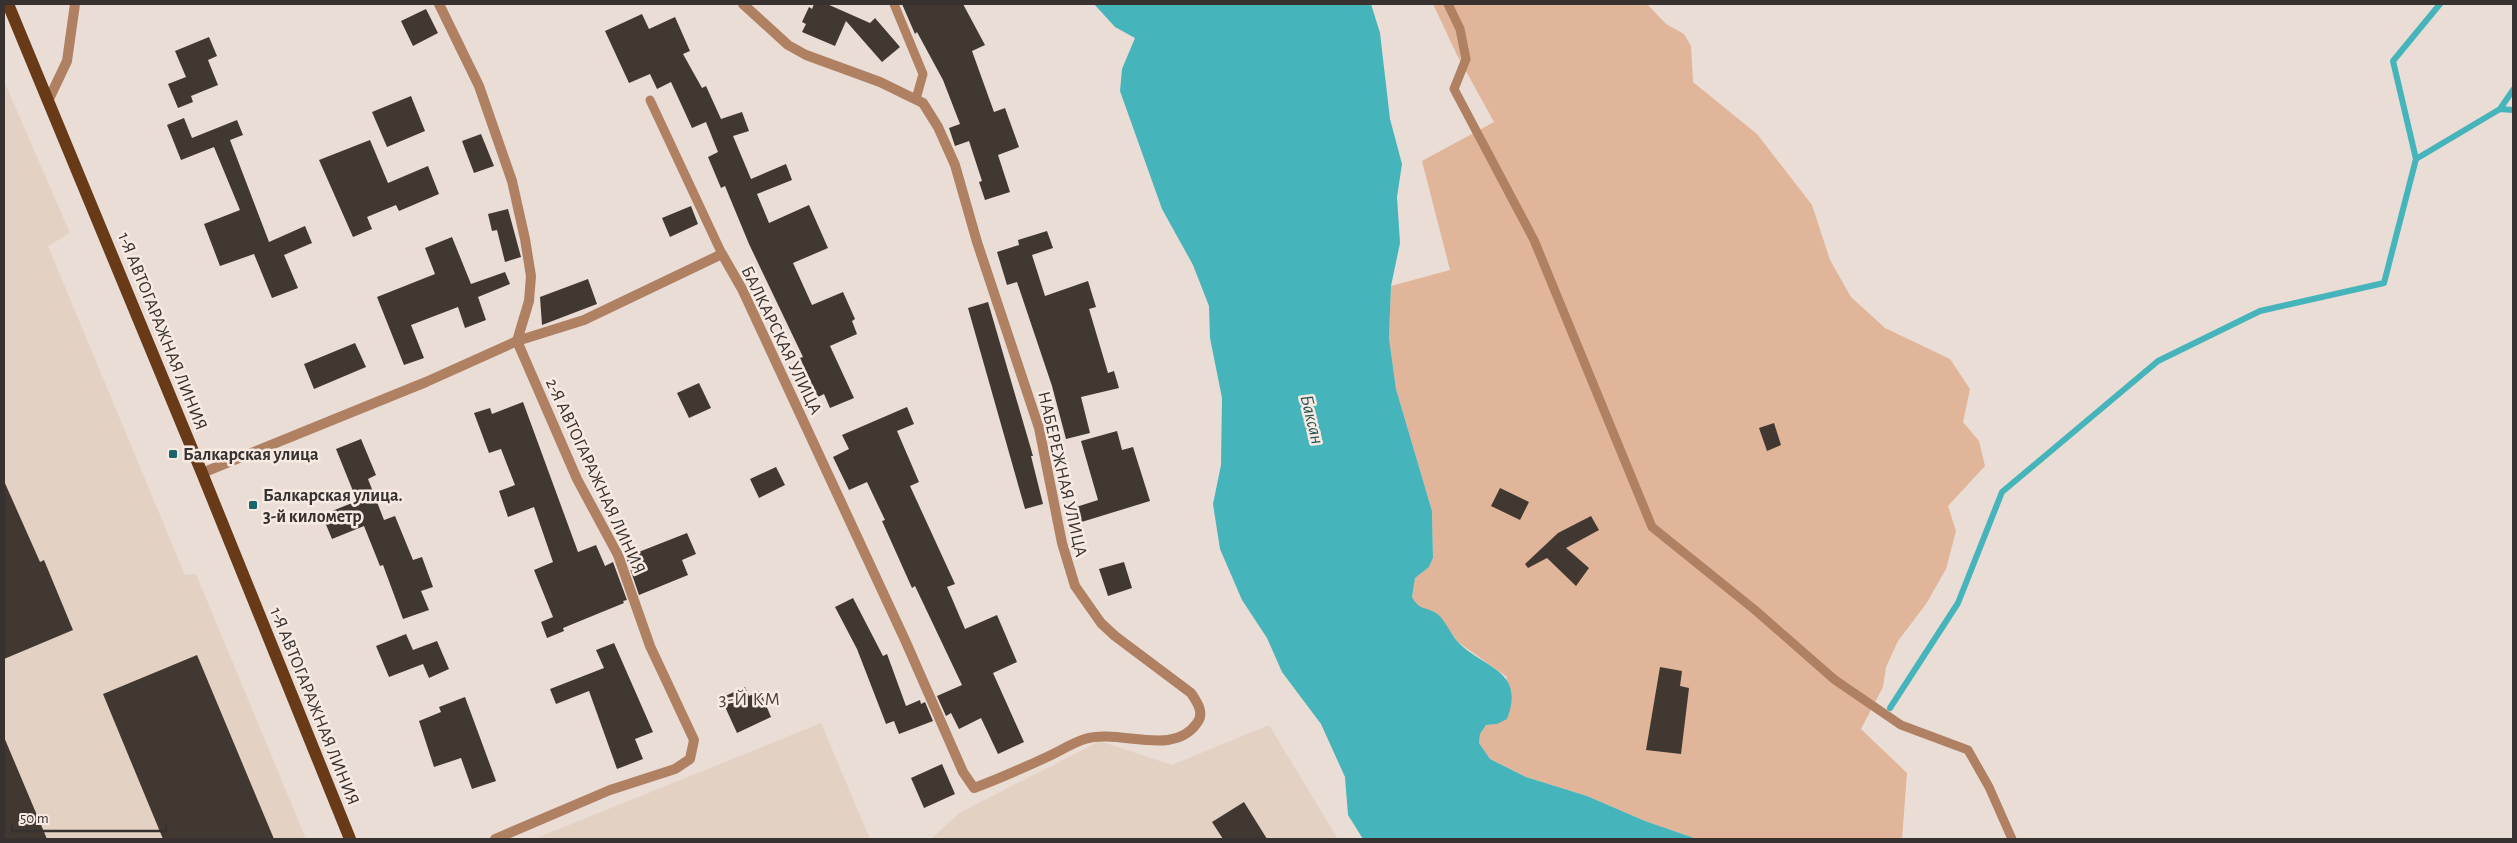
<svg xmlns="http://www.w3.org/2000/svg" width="2517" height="843" viewBox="0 0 2517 843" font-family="'Alegreya Sans',sans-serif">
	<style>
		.built { fill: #e3d1c4 }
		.green { fill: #e1b599 }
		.water { fill: #46b4bb }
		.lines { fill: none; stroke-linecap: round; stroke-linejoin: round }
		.stream { stroke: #46b4bb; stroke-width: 6 }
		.building { fill: #423832 }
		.lane { stroke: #af8062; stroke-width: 9 }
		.street { stroke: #af8062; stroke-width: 10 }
		.primary { stroke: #693a18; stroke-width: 12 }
		.poi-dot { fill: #19676c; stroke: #f7eae2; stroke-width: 2 }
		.labels { text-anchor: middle; stroke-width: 5; stroke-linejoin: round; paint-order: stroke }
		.street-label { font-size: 18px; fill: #37322f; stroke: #f7eae2 }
		.poi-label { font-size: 18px; font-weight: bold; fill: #37322f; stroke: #f7eae2; text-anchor: start }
		.water-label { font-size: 19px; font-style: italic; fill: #265659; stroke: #f7eae2 }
		.neighbourhood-label { font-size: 19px; letter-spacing: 1px; fill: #4c423c; stroke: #f7eae2 }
	</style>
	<rect width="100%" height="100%" fill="#eaddd5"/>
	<!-- built -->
	<path class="built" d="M4,81L70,233L48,246L185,575L196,574L306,839H4Z
		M821,723L870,839H534L688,777Z
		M1269,725L1338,839H931L959,813L1100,741L1172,765Z"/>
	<!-- green -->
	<path class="green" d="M1433,4H1647L1666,24L1684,34L1691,46L1693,82L1757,134L1812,205L1830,260L1851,297L1885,328L1950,359L1970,389L1963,422L1979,441L1985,466L1948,506L1956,531L1946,569L1926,604L1898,641L1886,667L1883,687L1861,729L1907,773L1902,839H1697L1645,821L1587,796L1526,777L1490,759L1479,743L1480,734L1486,725L1497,724L1507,677L1458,642L1437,614L1418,607L1412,597L1415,578L1429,567L1433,558L1432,511L1396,389L1389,338L1391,286L1450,270L1422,161L1494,122L1457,55Z"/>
	<!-- water -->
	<path class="water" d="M1094,4H1371L1380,33L1390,119L1402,164L1397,197L1400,243L1391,286L1389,338L1396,389L1432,511L1433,558L1429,567L1415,578L1412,597C1420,611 1424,606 1436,613C1445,619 1450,633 1457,641C1483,669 1526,669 1507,719L1497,724L1486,725L1480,734L1479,743L1490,759L1526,777L1587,796L1645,821L1697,839H1363L1348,815L1345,777L1321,724L1282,672L1267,638L1242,600L1220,549L1213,504L1221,465L1222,398L1210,338L1209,306L1193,265L1162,209L1120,91L1122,69L1135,38L1115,27Z"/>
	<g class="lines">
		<!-- stream -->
		<path class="stream" d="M2500,109L2513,90
			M2416,159L2393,61L2440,4
			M1890,708L1958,603L2002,492L2158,361L2260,311L2384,283L2416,159L2500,109L2513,110"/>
	</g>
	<!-- building -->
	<path class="building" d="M814,4H827L870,23L875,18L900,47L882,62L846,21L835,46L802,32L806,24L802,22L809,7L812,9Z
		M902,4H963L985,45L972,51L994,112L1005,108L1019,147L998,155L1010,192L985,200L979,182L982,181L969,141L955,146L949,128L960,124L943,80L917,32L915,34Z
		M426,9L438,33L413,46L401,21Z
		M642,14L649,29L675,17L690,51L683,54L702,88L706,86L721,119L742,112L749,131L733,136L751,179L786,164L792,180L757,194L769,223L809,205L828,248L793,263L812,305L843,292L855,319L852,321L857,334L830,346L854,398L830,408L824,394L818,397L800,358L803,357L749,244L725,186L721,188L708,157L718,152L706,122L692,128L671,82L657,89L650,74L629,83L605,31Z
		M209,37L217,56L208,60L218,85L191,96L193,102L178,108L168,84L186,77L175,51Z
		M411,96L425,131L387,147L372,112Z
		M184,118L192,138L237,120L243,135L230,140L269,242L305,226L312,243L284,255L298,288L272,298L254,254L220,266L204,224L240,210L214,147L181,160L167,125Z
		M481,134L494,166L474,173L462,141Z
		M370,140L388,183L428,166L439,194L399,211L396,205L367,217L372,229L353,237L319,160Z
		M691,206L698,224L670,237L662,218Z
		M508,209L521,257L505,262L497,230L492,231L488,214Z
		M1047,231L1053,248L1032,255L1045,296L1088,281L1096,307L1089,309L1108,373L1114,371L1119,388L1081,397L1090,433L1066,439L1052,386L1017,282L1007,285L997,252L1019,245L1018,240Z
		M452,237L471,284L505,272L510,284L478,297L486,320L465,328L458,307L411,325L424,358L404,365L377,297L435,274L425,248Z
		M588,279L597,304L542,325L540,297Z
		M988,302L1033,456H1031L1043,504L1025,509L968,308Z
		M355,343L366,367L314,389L304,364Z
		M699,383L711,408L689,418L677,393Z
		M523,402L578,552L596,545L605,566L613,562L627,600L623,601L624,603L563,628L564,631L547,638L541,622L553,617L534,570L553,562L534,507L508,517L499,491L515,485L501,449L489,453L474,413L490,408L492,414Z
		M907,407L914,424L897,431L919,482L910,486L955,584L947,587L965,629L997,615L1017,662L993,673L1024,742L998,754L981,718L959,729L951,713L946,716L937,696L962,685L915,586L912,588L882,521L885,520L867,482L849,490L833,457L849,449L842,435Z
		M1774,423L1781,445L1767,451L1759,428Z
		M1117,431L1122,450L1133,447L1150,501L1075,524L1070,509L1098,500L1081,441Z
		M361,439L376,475L368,479L384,520L395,516L413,560L422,557L433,587L421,591L429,610L403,619L383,565L380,566L364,526L332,539L322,515L357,501L336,449Z
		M776,467L785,485L759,498L750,479Z
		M4,481L40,562L44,560L73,630L4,659Z
		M1500,488L1529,502L1520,520L1491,506Z
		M1591,516L1599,530L1566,548L1589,568L1576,586L1547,558L1528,568L1525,564L1558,533Z
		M687,533L696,554L682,560L688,575L639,595L626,557Z
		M1124,562L1132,588L1108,596L1099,569Z
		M853,598L883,656L887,654L906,706L920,700L921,704L925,702L933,721L899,734L894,721L886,724L857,649L835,607Z
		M406,634L413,650L437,641L449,669L429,678L423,664L389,677L376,646Z
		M614,643L653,732L635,739L643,759L617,769L589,691L556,704L550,689L604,668L596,650Z
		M197,655L274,839H163L103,694Z
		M1660,667L1682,671L1680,686L1689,688L1681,754L1646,750Z
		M745,687L749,696L760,691L771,717L737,733L721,698Z
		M465,697L496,781L472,789L461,758L434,767L419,721L441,712L439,707Z
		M4,737L47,839H4Z
		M942,764L955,794L924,808L911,778Z
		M1244,802L1267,839H1223L1212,822Z"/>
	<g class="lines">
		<!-- lane -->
		<path class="lane" d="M894,4L923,74L916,99
			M1448,4L1460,29L1466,59L1454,89L1534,240L1652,527L1755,610L1835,680L1901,725L1968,750L1989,787L2012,839
			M650,100L722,254"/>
		<!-- street -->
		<path class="street" d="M439,4L479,86L512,181L525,239L531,276L529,301L517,341L577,479L618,555L650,646L694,740L690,759L675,769L610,790L495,839
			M49,99L67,61L75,4
			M202,473L426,382L517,341L584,320L722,254L742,289L905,640L963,772L974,788C999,779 1023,768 1047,757C1060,751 1072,743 1085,739C1119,728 1173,758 1197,723C1205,713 1197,702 1191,693L1115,636L1101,623L1075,586L1062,543L1039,428L977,242L955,165L938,127L923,103L880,82L806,55L788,45L743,4"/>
		<!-- primary -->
		<path class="primary" d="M8,4L202,473L350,839"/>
	</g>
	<!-- markers -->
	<g class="poi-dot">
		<rect x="168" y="449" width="10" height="10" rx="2.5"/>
		<rect x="248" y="500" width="10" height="10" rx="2.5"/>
	</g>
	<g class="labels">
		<!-- street labels -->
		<g class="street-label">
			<text transform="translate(163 331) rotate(68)" y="6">1-Я АВТОГАРАЖНАЯ ЛИНИЯ</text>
			<text transform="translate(782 340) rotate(64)" y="6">БАЛКАРСКАЯ УЛИЦА</text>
			<text transform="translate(1063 474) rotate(77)" y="6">НАБЕРЕЖНАЯ УЛИЦА</text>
			<text transform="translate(596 476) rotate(65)" y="6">2-Я АВТОГАРАЖНАЯ ЛИНИЯ</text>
			<text transform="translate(315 706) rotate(68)" y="6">1-Я АВТОГАРАЖНАЯ ЛИНИЯ</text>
		</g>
		<!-- poi labels -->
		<g class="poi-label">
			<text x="183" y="460">Балкарская улица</text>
			<text x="263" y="501">Балкарская улица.<tspan x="263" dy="21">3-й километр</tspan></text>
		</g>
		<!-- water labels -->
		<g class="water-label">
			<text transform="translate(1313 419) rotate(76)" y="7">Баксан</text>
		</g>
		<!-- neighbourhood labels -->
		<g class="neighbourhood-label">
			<text x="750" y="705">3-Й КМ</text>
		</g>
	</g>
	<!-- border -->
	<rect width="2517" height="843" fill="none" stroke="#37322f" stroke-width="10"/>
	<!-- scale -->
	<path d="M12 823v8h154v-8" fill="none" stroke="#37322f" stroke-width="2.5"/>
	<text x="20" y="823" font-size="15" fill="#37322f" stroke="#f7eae2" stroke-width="4" paint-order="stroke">50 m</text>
</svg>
